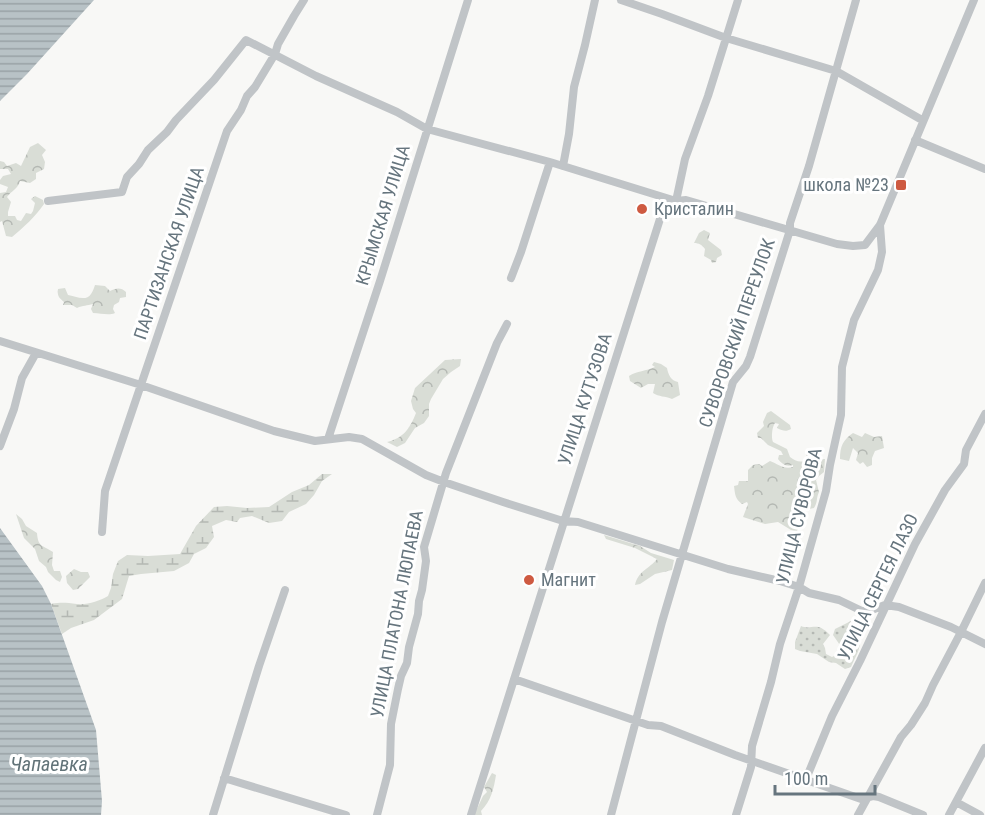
<svg xmlns="http://www.w3.org/2000/svg" width="985" height="815" viewBox="0 0 985 815" font-family="'Roboto Condensed',sans-serif">
	<style>
		.grass { fill: url(#grass-dots) }
		.forest { fill: url(#forest-crowns) }
		.wetland { fill: url(#wetland-marsh) }
		.water { fill: url(#water-rules) }
		.lines { fill: none; stroke-linecap: round; stroke-linejoin: round }
		.minor { stroke: #c0c4c7; stroke-width: 8 }
		.poi-dot { fill: #ce5a41; stroke: #fff; stroke-width: 2 }
		.labels { text-anchor: middle; stroke-width: 6; stroke-linejoin: round; paint-order: stroke }
		.poi-label { font-size: 18px; fill: #66757e; stroke: #fff; text-anchor: start }
		.street-label { font-size: 18px; fill: #66757e; stroke: #fff }
		.water-label { font-size: 20px; font-style: italic; fill: #627378; stroke: #fff }
	</style>
	<defs>
		<pattern id="grass-dots" width="8" height="8" patternUnits="userSpaceOnUse" patternTransform="scale(1.5)"><rect width="8" height="8" fill="#d9ddd6"/><path d="M2 2h.1M6 6h.1" fill="none" stroke="#b4b8b3" stroke-width="1.8" stroke-linecap="round"/></pattern>
		<pattern id="forest-crowns" width="20" height="18" patternUnits="userSpaceOnUse" patternTransform="scale(1.5)"><rect width="20" height="18" fill="#d9ddd6"/><path d="M2 6a3 3 0 1 1 6 0M12 15a3 3 0 1 1 6 0" fill="none" stroke="#b4b8b3"/></pattern>
		<pattern id="wetland-marsh" width="20" height="14" patternUnits="userSpaceOnUse" patternTransform="scale(1.5)"><rect width="20" height="14" fill="#d9ddd6"/><path d="M1 5h8M5 5V1M11 12h8M15 12V8" fill="none" stroke="#b4b8b3"/></pattern>
		<pattern id="water-rules" width="6" height="5" patternUnits="userSpaceOnUse" patternTransform="scale(1.5)"><rect width="6" height="5" fill="#b8c2c6"/><path d="M0 2.5h6" fill="none" stroke="#99a2a6"/></pattern>
	</defs>
	<rect width="100%" height="100%" fill="#f8f8f6"/>
	<!-- grass -->
	<path class="grass" d="M851,621L863,625L853,629L855,634L860,638C861,650 855,657 851,667L845,669L836,663L829,662L817,654L800,651L795,649V642L801,626C812,631 816,620 830,635L823,644L825,648L826,654L832,657L844,651L833,635L835,629Z"/>
	<!-- forest -->
	<path class="forest" d="M38,143L46,150L42,155L45,162L44,169L36,173V179L30,183L20,181C18,189 11,191 7,197L11,202L8,212V216H15L17,220L21,221L26,213L31,214L33,211L35,203L31,199L35,196L43,200L44,204C35,217 24,227 12,237L6,236L2,221L0,222V193L6,192L8,187L0,184V180L3,176L11,174L8,169H0V161L4,162L7,166L16,163L21,166L30,147Z
		M704,230L710,233L708,240L721,250L722,255L717,258L716,262L712,263L711,260L704,256L705,249C702,245 699,243 694,243L699,233Z
		M95,285L105,286L110,291C116,288 121,287 126,292V297L120,298L119,302L114,305L113,309L115,313C108,316 101,313 93,313L91,309L93,304C87,306 83,305 77,308L72,305H63L64,302C59,298 57,296 58,289L65,288L68,295C75,296 86,302 91,294C93,291 94,288 95,285Z
		M461,359L460,366L451,372L443,379L431,399L429,404V416L424,423L415,428L405,443L397,447L387,442C404,438 410,428 416,413L413,409L411,401L415,388L445,360Z
		M654,362L661,364L667,368C668,374 671,381 678,382L680,395L672,399C665,396 659,397 653,393L655,384H648L641,388L630,381L629,376C637,371 646,371 655,367L652,365Z
		M771,411L790,425L791,429C786,432 783,431 777,428L779,424L775,423C772,427 771,438 773,442L787,449L790,457C795,461 802,464 807,459L806,453L813,450C816,456 817,460 825,459L824,472L819,476L816,480L819,492C816,498 818,502 814,508L804,510L802,521L797,531L791,530L778,522L765,524L743,517L748,504L747,502L742,504C735,499 735,494 734,486L738,485L739,481H748V470L753,465L759,464L762,466L770,461C778,464 784,470 793,467V465C786,467 782,464 778,459L779,455H783L781,451L768,445L761,438H758L757,433L764,426L763,422L767,413Z
		M853,433L862,437L865,433L874,437L882,436L884,448L875,451L872,458V465L867,467L863,462L860,464L856,460L858,453L853,448L849,461L840,459C840,446 843,440 853,433Z
		M16,514L22,519L26,526L37,533C38,547 42,545 53,552L52,565L54,571H60L62,577L60,582L56,580L48,572L46,567L39,561L35,549L24,538Z
		M604,535L640,546L651,553L674,560L672,570L655,574L640,584L635,585C638,571 649,569 657,559L635,548L606,539Z
		M74,569L81,572H88L90,577L78,589L73,590L67,583L66,576Z
		M492,773L496,775C494,788 491,801 481,811L482,815H474L483,796L487,792L484,787Z"/>
	<!-- wetland -->
	<path class="wetland" d="M322,474H332L322,481L314,495L306,504L289,512L282,521L269,523L252,516L240,518L237,522L226,520L212,526L214,537L206,548L194,554L189,563L174,571L141,574L129,576L122,599L94,620L71,628L62,634L51,604C63,602 66,603 77,604C88,605 99,601 108,596L111,588L113,574L118,561L127,555L148,556L180,554L196,526L214,507L227,506L247,508L269,507L292,492L309,485Z"/>
	<!-- water -->
	<path class="water" d="M0,0H94L27,74L0,101Z
		M0,528L42,586L51,604L96,730L102,801L101,815H0Z"/>
	<g class="lines">
		<!-- minor -->
		<path class="minor" d="M621,0L662,14L726,38L836,71L922,120
			M915,140L985,169
			M563,166L569,134L574,87L585,45L595,0
			M48,201L122,192L127,177L139,164L148,150L167,132L176,120L214,80L246,40L316,76L397,112L427,129L550,162L676,201L686,200L837,244L853,246L865,245L880,225L974,0
			M511,278L521,252L550,162
			M0,341L141,385L274,431L315,441L349,437L362,439L426,475L444,482L503,502L563,521L578,522L728,569L780,581L799,587L809,593L839,600L862,611H869L885,605L899,607L951,627L985,644
			M328,439L380,281L468,0
			M0,446L14,409L22,378L36,353
			M102,532L105,491L227,131L241,110L247,96L255,87L275,54L278,44L294,16L304,0
			M514,679L648,725L661,726L735,755L861,799L873,796L879,797L923,815
			M224,778L346,815
			M806,779L832,716L860,661L915,544L945,490L964,464L966,450L985,414
			M956,802L980,815
			M213,815L259,666L285,590
			M377,815L390,765L391,724L398,689L401,676L407,663L409,647L418,614L419,601L422,590L426,561L424,547L446,473L497,343L507,324
			M471,815L660,219L666,208L676,201L685,159L708,96L738,0
			M611,815L662,622L733,382L746,366L750,357L790,230V223L809,166L856,0
			M736,815L751,767L752,746L771,682L780,644L799,587L826,491L830,465L841,415L842,367L854,320L878,270L882,252L880,225
			M858,815L901,737L911,725L925,703L933,685L961,632L985,583
			M949,815L985,748"/>
	</g>
	<!-- markers -->
	<g class="poi-dot">
		<rect x="895" y="179" width="12" height="12" rx="3"/>
		<circle cx="642" cy="209" r="6"/>
		<circle cx="529" cy="580" r="6"/>
	</g>
	<g class="labels">
		<!-- poi labels -->
		<g class="poi-label">
			<text x="889" y="191" text-anchor="end">школа №23</text>
			<text x="654" y="215">Кристалин</text>
			<text x="541" y="586">Магнит</text>
		</g>
		<!-- street labels -->
		<g class="street-label">
			<text transform="translate(383 215) rotate(-73)" y="6">КРЫМСКАЯ УЛИЦА</text>
			<text transform="translate(169 253) rotate(-71)" y="6">ПАРТИЗАНСКАЯ УЛИЦА</text>
			<text transform="translate(737 333) rotate(-71)" y="6">СУВОРОВСКИЙ ПЕРЕУЛОК</text>
			<text transform="translate(585 399) rotate(-72)" y="6">УЛИЦА КУТУЗОВА</text>
			<text transform="translate(799 516) rotate(-76)" y="6">УЛИЦА СУВОРОВА</text>
			<text transform="translate(878 587) rotate(-64)" y="6">УЛИЦА СЕРГЕЯ ЛАЗО</text>
			<text transform="translate(397 614) rotate(-79)" y="6">УЛИЦА ПЛАТОНА ЛЮПАЕВА</text>
		</g>
		<!-- water labels -->
		<g class="water-label">
			<text x="49" y="771">Чапаевка</text>
		</g>
	</g>
	<!-- scale -->
	<path d="M775 785v9h100v-9" fill="none" stroke="#66757e" stroke-width="3"/>
	<text x="784" y="785" font-size="18" fill="#66757e" stroke="#ffffff" stroke-width="4.5" paint-order="stroke">100 m</text>
</svg>
